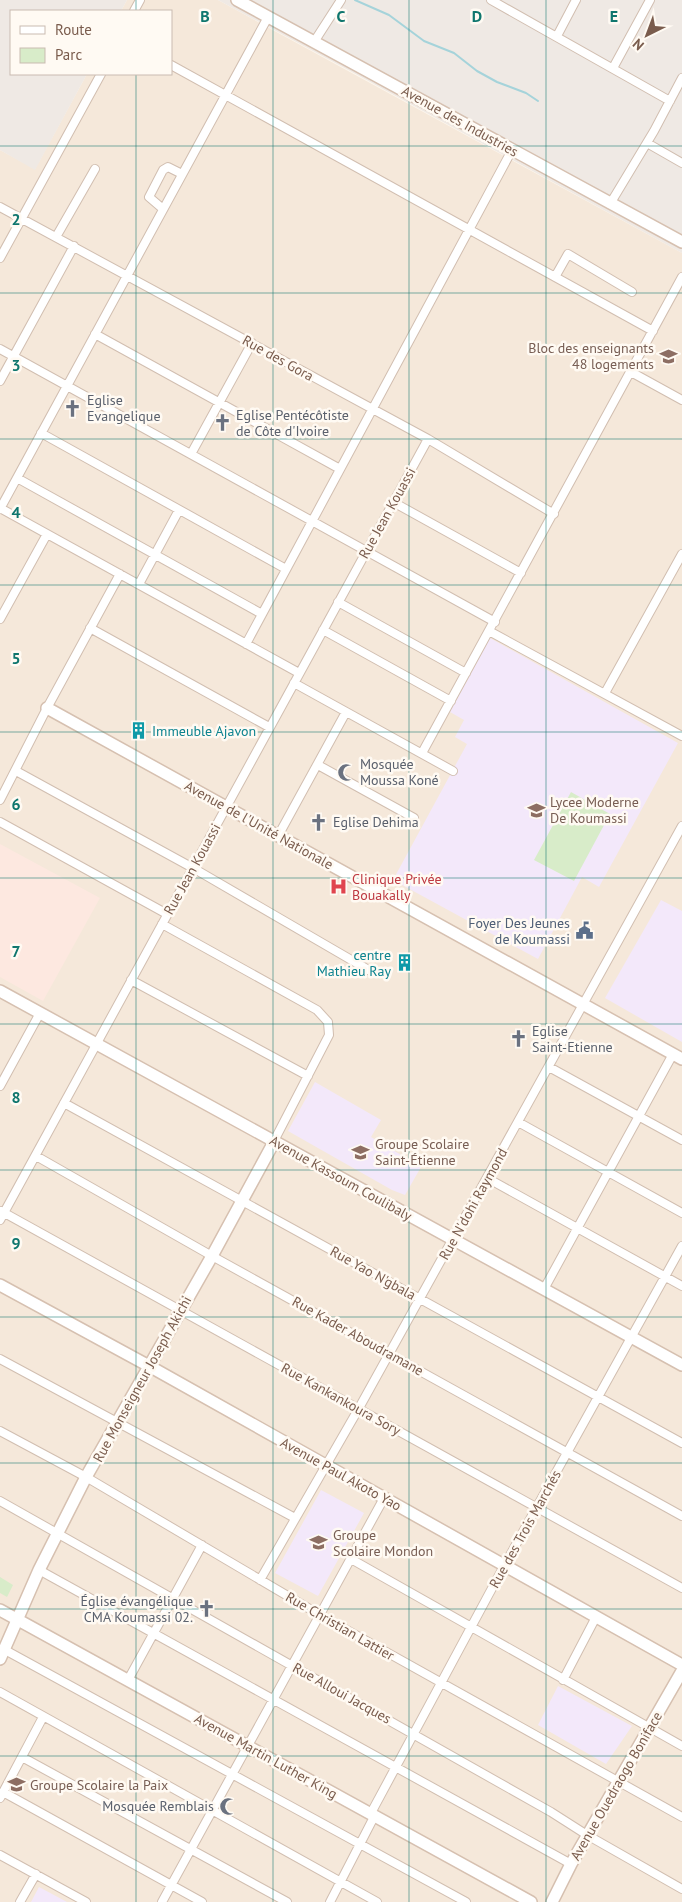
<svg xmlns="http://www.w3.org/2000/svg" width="682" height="1902" viewBox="0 0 682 1902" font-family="'PT Sans',sans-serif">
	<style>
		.residential { fill: #f5e8da }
		.commercial { fill: #fde8e0 }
		.industrial { fill: #efe9e4 }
		.education { fill: #f3e8fa }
		.green { fill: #d8ecc9 }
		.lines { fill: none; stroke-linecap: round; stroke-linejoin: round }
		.stream { stroke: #a5d3da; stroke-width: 2 }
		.street-casing { stroke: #d1beb0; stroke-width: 10 }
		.secondary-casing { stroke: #d6c0b0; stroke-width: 14 }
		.street { stroke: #fff; stroke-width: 8 }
		.secondary { stroke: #fff; stroke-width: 11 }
		.grid { fill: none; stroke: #0f766e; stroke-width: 1; stroke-opacity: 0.55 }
		.labels { text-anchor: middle; stroke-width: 5; stroke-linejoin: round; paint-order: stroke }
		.street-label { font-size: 14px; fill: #7a5c4d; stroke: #fffaf3 }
		.education-label { font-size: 14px; fill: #785e54; stroke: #fffaf3; text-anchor: start }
		.worship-label { font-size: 14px; fill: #5b616d; stroke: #fffaf3; text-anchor: start }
		.culture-label { font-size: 14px; fill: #0d838f; stroke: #fffaf3; text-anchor: start }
		.health-label { font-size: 14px; fill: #be3a42; stroke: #fffaf3; text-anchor: start }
		.service-label { font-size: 14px; fill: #4e5e75; stroke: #fffaf3; text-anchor: end }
		.grid-label { font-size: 16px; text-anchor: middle; font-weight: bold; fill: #0f766e; stroke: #fffaf3; stroke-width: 5; stroke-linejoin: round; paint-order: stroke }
	</style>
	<rect width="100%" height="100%" fill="#fdf6ec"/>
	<!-- residential -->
	<path class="residential" d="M127,0H218L682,253V1902H0V150L35,169L87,74H171V11H121Z"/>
	<!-- commercial -->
	<path class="commercial" d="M0,844L100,898L43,1001L0,977Z"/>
	<!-- industrial -->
	<path class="industrial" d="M0,0H127L121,11H11V74H87L35,170L0,150Z
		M218,0H682V253L352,72Z"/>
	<!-- education -->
	<path class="education" d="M490,638L678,743L599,887L582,877L538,959L393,880L467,744L455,737L464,720L450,712Z
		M661,900L682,911V1042L605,998Z
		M315,1082L381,1120L371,1137L421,1167L405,1195L392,1190L288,1131Z
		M321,1490L364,1513L318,1596L275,1573Z
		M558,1686L632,1726L606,1764L538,1725Z
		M39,1887L67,1902H31Z"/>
	<!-- green -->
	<path class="green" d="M571,792L610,814L574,881L534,860Z
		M0,1577L13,1585L7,1597L0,1593Z"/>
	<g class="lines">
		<!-- stream -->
		<path class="stream" d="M355,0L389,15L424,41L454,53L477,71L497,82L526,93L538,101"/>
		<defs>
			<path id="street" d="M491,0L670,101
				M134,11L140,0
				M557,36L576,0
				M314,42L341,0
				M171,65L653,331
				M613,68L650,0
				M647,143L682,163
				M610,204L654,131L682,78
				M0,207L428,439L554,514
				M163,209L149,197L163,170L168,167L182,174
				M56,237L95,169
				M0,258L101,74
				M555,277L568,254L632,292
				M95,334L340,469
				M0,349L495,622
				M631,372L682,400
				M0,381L74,246
				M41,433L286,569
				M191,454L252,343
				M17,478L262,614
				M393,502L521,573
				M0,508L299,673
				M0,509L268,17
				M139,584L179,510
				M338,602L466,673
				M0,619L47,534
				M90,628L269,727
				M323,630L451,701
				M489,631L682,736
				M246,644L512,150
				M294,683L453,771
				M605,693L682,554
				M422,753L682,277
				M318,765L414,818
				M16,771L193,868L372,972
				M0,800L47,708L120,574
				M0,822L167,914
				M278,836L346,712
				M162,924L317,1010L328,1022L329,1035L274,1141
				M131,980L308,1076
				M549,1067L682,1140
				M0,1086L40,1013
				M64,1103L682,1443
				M518,1122L682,1213
				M36,1156L212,1256L682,1516
				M487,1178L682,1286
				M1,1211L682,1588
				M0,1220L428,439
				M544,1289L673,1054
				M0,1359L295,1518
				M0,1431L86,1477L320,1615L682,1817
				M0,1501L551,1812L587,1835L682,1889
				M351,1559L682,1746
				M39,1570L571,1864
				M260,1580L359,1408L682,826
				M5,1650L466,1902
				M128,1680L202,1545
				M563,1680L596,1617
				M0,1692L377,1902
				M22,1757L287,1902
				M3,1792L202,1902
				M0,1798L43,1717
				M371,1813L504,1566L682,1246
				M0,1855L86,1902
				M20,1902L36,1874
				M162,1902L384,1498
				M330,1902L375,1815"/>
			<path id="secondary" d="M237,0L682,242
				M47,708L682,1059
				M0,991L682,1365
				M0,1285L149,1366L682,1665
				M0,1610L531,1902
				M0,1659L39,1570L86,1477L212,1256L274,1142
				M552,1902L571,1864L682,1671"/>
		</defs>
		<!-- street casing -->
		<use href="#street" class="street-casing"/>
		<!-- secondary casing -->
		<use href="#secondary" class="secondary-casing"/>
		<!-- street -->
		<use href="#street" class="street"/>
		<!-- secondary -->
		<use href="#secondary" class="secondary"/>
	</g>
	<!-- grid -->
	<path class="grid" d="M136,0V11M273,0V1902M409,0V1902M546,0V1902M136,74V1902M0,146H682M0,293H682M0,439H682M0,585H682M0,732H682M0,878H682M0,1024H682M0,1170H682M0,1317H682M0,1463H682M0,1609H682M0,1756H682"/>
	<!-- icons -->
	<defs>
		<symbol id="university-bare" viewBox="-9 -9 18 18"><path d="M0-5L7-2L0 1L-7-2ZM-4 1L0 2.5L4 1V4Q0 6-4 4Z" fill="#8d6e63" stroke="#fffaf3" stroke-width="2.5" paint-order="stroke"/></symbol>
		<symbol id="church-bare" viewBox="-9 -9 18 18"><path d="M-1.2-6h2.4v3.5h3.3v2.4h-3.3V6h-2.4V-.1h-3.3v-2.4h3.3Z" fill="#6b7280" stroke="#fffaf3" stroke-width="2.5" paint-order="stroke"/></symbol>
		<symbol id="building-bare" viewBox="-9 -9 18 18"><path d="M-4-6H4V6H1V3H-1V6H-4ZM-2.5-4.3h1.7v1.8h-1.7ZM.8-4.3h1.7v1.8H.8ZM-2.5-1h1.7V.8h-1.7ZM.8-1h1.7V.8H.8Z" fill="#0f9aa8" stroke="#fffaf3" stroke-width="2.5" paint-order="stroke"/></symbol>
		<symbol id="mosque-bare" viewBox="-9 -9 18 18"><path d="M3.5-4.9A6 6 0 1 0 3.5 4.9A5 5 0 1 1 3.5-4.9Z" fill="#6b7280" stroke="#fffaf3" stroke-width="2.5" paint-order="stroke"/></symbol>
		<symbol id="school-bare" viewBox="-9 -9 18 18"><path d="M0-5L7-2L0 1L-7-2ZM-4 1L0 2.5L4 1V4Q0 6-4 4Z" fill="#8d6e63" stroke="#fffaf3" stroke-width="2.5" paint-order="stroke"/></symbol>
		<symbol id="hospital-bare" viewBox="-9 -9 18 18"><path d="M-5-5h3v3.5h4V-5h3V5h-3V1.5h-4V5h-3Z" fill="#e0444e" stroke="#fffaf3" stroke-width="2.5" paint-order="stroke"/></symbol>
		<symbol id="civic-bare" viewBox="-9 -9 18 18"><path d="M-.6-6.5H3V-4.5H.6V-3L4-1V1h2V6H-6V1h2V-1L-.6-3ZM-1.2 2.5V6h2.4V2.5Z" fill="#5c6f8a" stroke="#fffaf3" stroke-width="2.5" paint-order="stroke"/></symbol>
	</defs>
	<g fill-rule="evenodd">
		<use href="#university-bare" x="656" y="344" width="25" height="25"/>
		<use href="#church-bare" x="60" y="396" width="25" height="25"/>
		<use href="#church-bare" x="210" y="410" width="25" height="25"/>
		<use href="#building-bare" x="126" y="718" width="25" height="25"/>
		<use href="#mosque-bare" x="334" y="760" width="25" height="25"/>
		<use href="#school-bare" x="524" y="798" width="25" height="25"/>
		<use href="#church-bare" x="306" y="810" width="25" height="25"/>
		<use href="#hospital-bare" x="326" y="874" width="25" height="25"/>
		<use href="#civic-bare" x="572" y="918" width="25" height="25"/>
		<use href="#building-bare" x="392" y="950" width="25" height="25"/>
		<use href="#church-bare" x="506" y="1026" width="25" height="25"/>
		<use href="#school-bare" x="348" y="1140" width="25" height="25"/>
		<use href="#school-bare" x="306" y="1530" width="25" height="25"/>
		<use href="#church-bare" x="194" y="1596" width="25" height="25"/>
		<use href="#school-bare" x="4" y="1772" width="25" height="25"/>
		<use href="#mosque-bare" x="216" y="1794" width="25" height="25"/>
	</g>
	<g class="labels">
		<!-- street labels -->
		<g class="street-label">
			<text transform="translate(460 121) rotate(29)" y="5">Avenue des Industries</text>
			<text transform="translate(278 358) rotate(29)" y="5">Rue des Gora</text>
			<text transform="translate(387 513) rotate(-61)" y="5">Rue Jean Kouassi</text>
			<text transform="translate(259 825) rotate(29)" y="5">Avenue de l'Unité Nationale</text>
			<text transform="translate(192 869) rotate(-61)" y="5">Rue Jean Kouassi</text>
			<text transform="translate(341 1178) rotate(29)" y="5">Avenue Kassoum Coulibaly</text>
			<text transform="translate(473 1204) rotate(-61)" y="5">Rue N'dohi Raymond</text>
			<text transform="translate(373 1273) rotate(29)" y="5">Rue Yao N'gbala</text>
			<text transform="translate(358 1336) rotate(29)" y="5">Rue Kader Aboudramane</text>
			<text transform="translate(142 1379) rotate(-61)" y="5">Rue Monseigneur Joseph Akichi</text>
			<text transform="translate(341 1399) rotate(29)" y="5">Rue Kankankoura Sory</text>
			<text transform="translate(341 1474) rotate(29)" y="5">Avenue Paul Akoto Yao</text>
			<text transform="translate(525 1529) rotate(-61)" y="5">Rue des Trois Marchés</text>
			<text transform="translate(340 1626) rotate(30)" y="5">Rue Christian Lattier</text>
			<text transform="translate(342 1693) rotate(29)" y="5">Rue Alloui Jacques</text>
			<text transform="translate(266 1756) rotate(29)" y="5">Avenue Martin Luther King</text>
			<text transform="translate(616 1786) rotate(-60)" y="5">Avenue Ouedraogo Boniface</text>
		</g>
		<!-- education labels -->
		<g class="education-label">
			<text x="654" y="353" text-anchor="end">Bloc des enseignants<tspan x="654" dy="16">48 logements</tspan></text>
			<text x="550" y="807">Lycee Moderne<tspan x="550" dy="16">De Koumassi</tspan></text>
			<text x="375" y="1149">Groupe Scolaire<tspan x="375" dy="16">Saint-Étienne</tspan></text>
			<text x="333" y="1540">Groupe<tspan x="333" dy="16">Scolaire Mondon</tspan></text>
			<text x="30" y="1790">Groupe Scolaire la Paix</text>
		</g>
		<!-- worship labels -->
		<g class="worship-label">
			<text x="87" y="405">Eglise<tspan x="87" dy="16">Evangelique</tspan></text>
			<text x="236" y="420">Eglise Pentécôtiste<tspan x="236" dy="16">de Côte d'Ivoire</tspan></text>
			<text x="360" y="769">Mosquée<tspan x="360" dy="16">Moussa Koné</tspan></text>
			<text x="333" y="827">Eglise Dehima</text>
			<text x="532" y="1036">Eglise<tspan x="532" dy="16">Saint-Etienne</tspan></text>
			<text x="193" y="1606" text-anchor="end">Église évangélique<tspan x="193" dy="16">CMA Koumassi 02.</tspan></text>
			<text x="214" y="1811" text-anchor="end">Mosquée Remblais</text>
		</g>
		<!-- culture labels -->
		<g class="culture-label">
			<text x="152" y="736">Immeuble Ajavon</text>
			<text x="391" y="960" text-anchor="end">centre<tspan x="391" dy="16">Mathieu Ray</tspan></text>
		</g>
		<!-- health labels -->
		<g class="health-label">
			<text x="352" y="884">Clinique Privée<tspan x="352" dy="16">Bouakally</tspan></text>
		</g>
		<!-- service labels -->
		<g class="service-label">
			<text x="570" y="928">Foyer Des Jeunes<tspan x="570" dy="16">de Koumassi</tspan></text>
		</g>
	</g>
	<g class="grid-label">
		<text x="205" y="22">B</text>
		<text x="341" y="22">C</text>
		<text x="477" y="22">D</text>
		<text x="614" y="22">E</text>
		<text x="16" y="225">2</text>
		<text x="16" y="371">3</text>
		<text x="16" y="518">4</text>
		<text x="16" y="664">5</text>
		<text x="16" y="810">6</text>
		<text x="16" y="957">7</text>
		<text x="16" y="1103">8</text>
		<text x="16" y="1249">9</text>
	</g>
	<!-- legend -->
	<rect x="10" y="10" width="162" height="65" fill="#fffaf3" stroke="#cabbb1"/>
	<rect x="20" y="26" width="25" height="8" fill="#ffffff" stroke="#cabbb1"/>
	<text x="55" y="35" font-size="15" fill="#7a5c4d">Route</text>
	<rect x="20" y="48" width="25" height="15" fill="#d8ecc9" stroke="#cabbb1"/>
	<text x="55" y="60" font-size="15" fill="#7a5c4d">Parc</text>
	<!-- north arrow -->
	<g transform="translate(647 35) rotate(222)" stroke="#fffaf3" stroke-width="4" paint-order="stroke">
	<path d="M0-4L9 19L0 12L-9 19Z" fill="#7a5c4d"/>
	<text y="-8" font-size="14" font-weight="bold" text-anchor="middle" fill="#7a5c4d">N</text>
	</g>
</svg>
